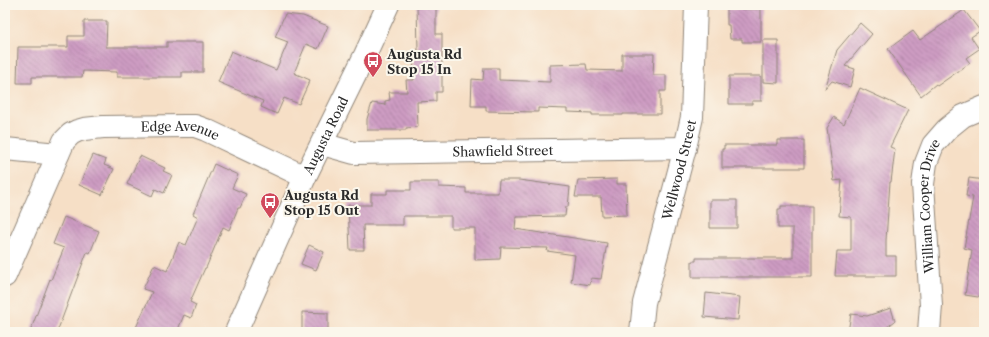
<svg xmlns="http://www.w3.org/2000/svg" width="989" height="337" viewBox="0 0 989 337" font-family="'Libre Caslon Text',serif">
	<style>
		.building { fill: url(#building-back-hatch) }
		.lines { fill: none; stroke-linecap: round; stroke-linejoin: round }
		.minor-casing { stroke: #908578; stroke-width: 24 }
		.major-casing { stroke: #908578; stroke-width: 24 }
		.minor { stroke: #fff; stroke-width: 22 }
		.major { stroke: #fff; stroke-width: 22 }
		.labels { text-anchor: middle; stroke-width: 4; stroke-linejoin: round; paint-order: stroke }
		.poi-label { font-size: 13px; font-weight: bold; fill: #2b2b2b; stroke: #fbf7ec; text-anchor: start }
		.street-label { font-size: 13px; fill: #2b2b2b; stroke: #fbf7ec }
	</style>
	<defs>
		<pattern id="building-back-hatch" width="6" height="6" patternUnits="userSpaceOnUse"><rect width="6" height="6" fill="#ce9cc3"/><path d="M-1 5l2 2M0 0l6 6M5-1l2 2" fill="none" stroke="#a77f9f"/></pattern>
	</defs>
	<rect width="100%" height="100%" fill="#fbf7ec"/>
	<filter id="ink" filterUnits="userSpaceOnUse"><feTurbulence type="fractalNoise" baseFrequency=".025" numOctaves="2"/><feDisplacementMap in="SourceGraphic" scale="8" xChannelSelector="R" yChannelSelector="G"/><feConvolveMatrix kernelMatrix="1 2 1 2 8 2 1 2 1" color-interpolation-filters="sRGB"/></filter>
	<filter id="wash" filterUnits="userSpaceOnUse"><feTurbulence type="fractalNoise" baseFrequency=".012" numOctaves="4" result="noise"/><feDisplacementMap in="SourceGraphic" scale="16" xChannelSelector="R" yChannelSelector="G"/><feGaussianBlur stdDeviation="0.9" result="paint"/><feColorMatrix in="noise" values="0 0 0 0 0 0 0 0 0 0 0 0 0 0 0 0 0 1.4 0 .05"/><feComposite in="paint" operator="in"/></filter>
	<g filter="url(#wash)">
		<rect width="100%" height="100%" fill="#f6dfc6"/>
		<g id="blocks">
			<!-- building -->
			<path class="building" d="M417,5H436V34H442V92H436V101L417,102L418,127L406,128V130H367V119L372,103L385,105V101L390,100L389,92H407L406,80H414L413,51H418Z
				M727,9H761V42H742V39H730L729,25H727Z
				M964,10L980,31L971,37L979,49L966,58L970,63L937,86L936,84L921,96L888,49L913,31L920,40Z
				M285,14L303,16L328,26L318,49L306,44L294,73L310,80L299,104L284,98L277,114L261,107L263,101L218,82L231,51L276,70L288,42L275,37Z
				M84,21H107L106,47H167V42H203V72H182V77H117V72L83,71L82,77H32V83H17L18,47H68V36H84Z
				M860,23L872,34L845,66L855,69L850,87L832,81L825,89L837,50Z
				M763,40H778V83L763,82Z
				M622,54H654L653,75H666V91H660V114H623V115H592V113L567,112V109L538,108V112L486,111V106H471L472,79L483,80L484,68H499V80L550,82V65L586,64L587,70L622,71Z
				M729,76H761V101H752V104H729Z
				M860,88L908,110L890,147L895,149L891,182H890L886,240V256H896V276H835L837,251H851V217L839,216L842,180L834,181L827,128L834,117L844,124Z
				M777,140H804V168H722V149H724V145H777Z
				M93,155L106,160L104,165L114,169L102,195L79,185Z
				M140,156L165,168L163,171L172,175L164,193L155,189L152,196L127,184Z
				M214,164L238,175L232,188L246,194L240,208H238L229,230L223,227L206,268H205L190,302L196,305L191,318L184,315L177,332H134L152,292L143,289L154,265L167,271L179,242L186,245L198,217L193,214Z
				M969,178L984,180V298L965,295L972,250L964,248L973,197L966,196Z
				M617,179V184H626L627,215L602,216L601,197H575L578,180Z
				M499,180H519L570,187L568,207H566L565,216L516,217L515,229L607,243L601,279L591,278L590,285L571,282L575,255L547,251L548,248L501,247L500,259L475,260V228H451V216H403V225H363L364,250H350L348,205H371V194H387V190H411V182H439V187L466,188V193H498Z
				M710,200H737V228H710Z
				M781,206H812V277H692V261H696V258H793V228H778V209H781Z
				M64,217L99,231L90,253L87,252L57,332H30L50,279L51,280L64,248L53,244Z
				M309,245L324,252L316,270L301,264Z
				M706,293L740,297L738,320L704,317Z
				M891,308L895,321L886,328V332H848L851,314L867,316Z
				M302,312L328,313V332H302Z"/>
		</g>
	</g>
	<g filter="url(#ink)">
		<use href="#blocks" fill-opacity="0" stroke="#908578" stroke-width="1"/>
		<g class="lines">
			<defs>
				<g id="minor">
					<path id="s1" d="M322,144L354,153L685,148"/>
					<path d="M5,149L58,154"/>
					<path id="s2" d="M5,276L64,141L71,134L77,131L84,129L103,127L185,126H195L206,130L305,177"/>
					<path id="s3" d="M641,332L644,303L685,148L692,117L696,5"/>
					<path id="s4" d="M929,332L931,305L923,184L926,163L933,145L947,129L963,116L984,107"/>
				</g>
				<g id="major">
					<path id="s5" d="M236,332L305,177L365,55L388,5"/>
				</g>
			</defs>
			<!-- minor casing -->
			<use href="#minor" class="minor-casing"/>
			<!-- major casing -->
			<use href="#major" class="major-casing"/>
			<!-- minor -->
			<use href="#minor" class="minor"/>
			<!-- major -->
			<use href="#major" class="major"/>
		</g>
	</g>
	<!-- icons -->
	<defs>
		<symbol id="bus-pin" viewBox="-11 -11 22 30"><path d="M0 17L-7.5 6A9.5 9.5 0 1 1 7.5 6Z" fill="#d1495b" stroke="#fbf7ec"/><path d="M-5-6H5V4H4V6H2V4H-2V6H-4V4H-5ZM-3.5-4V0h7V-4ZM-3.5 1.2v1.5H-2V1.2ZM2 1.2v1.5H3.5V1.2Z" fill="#fff"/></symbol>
	</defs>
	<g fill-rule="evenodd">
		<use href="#bus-pin" x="362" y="50" width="22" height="30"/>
		<use href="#bus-pin" x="259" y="191" width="22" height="30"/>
	</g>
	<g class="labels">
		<!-- poi labels -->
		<g class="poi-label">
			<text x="387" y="59">Augusta Rd<tspan x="387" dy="15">Stop 15 In</tspan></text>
			<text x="284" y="200">Augusta Rd<tspan x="284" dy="15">Stop 15 Out</tspan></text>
		</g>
		<!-- street labels -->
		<g class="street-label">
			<text dy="5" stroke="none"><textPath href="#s2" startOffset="268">Edge Avenue</textPath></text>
			<text dy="5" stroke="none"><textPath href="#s5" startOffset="216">Augusta Road</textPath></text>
			<text dy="5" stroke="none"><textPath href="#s1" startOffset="182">Shawfield Street</textPath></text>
			<text dy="5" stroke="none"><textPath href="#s3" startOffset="167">Wellwood Street</textPath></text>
			<text dy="5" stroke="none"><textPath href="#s4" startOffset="127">William Cooper Drive</textPath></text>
		</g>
	</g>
	<!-- margin -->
	<rect width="989" height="337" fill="none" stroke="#fbf7ec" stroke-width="20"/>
</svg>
